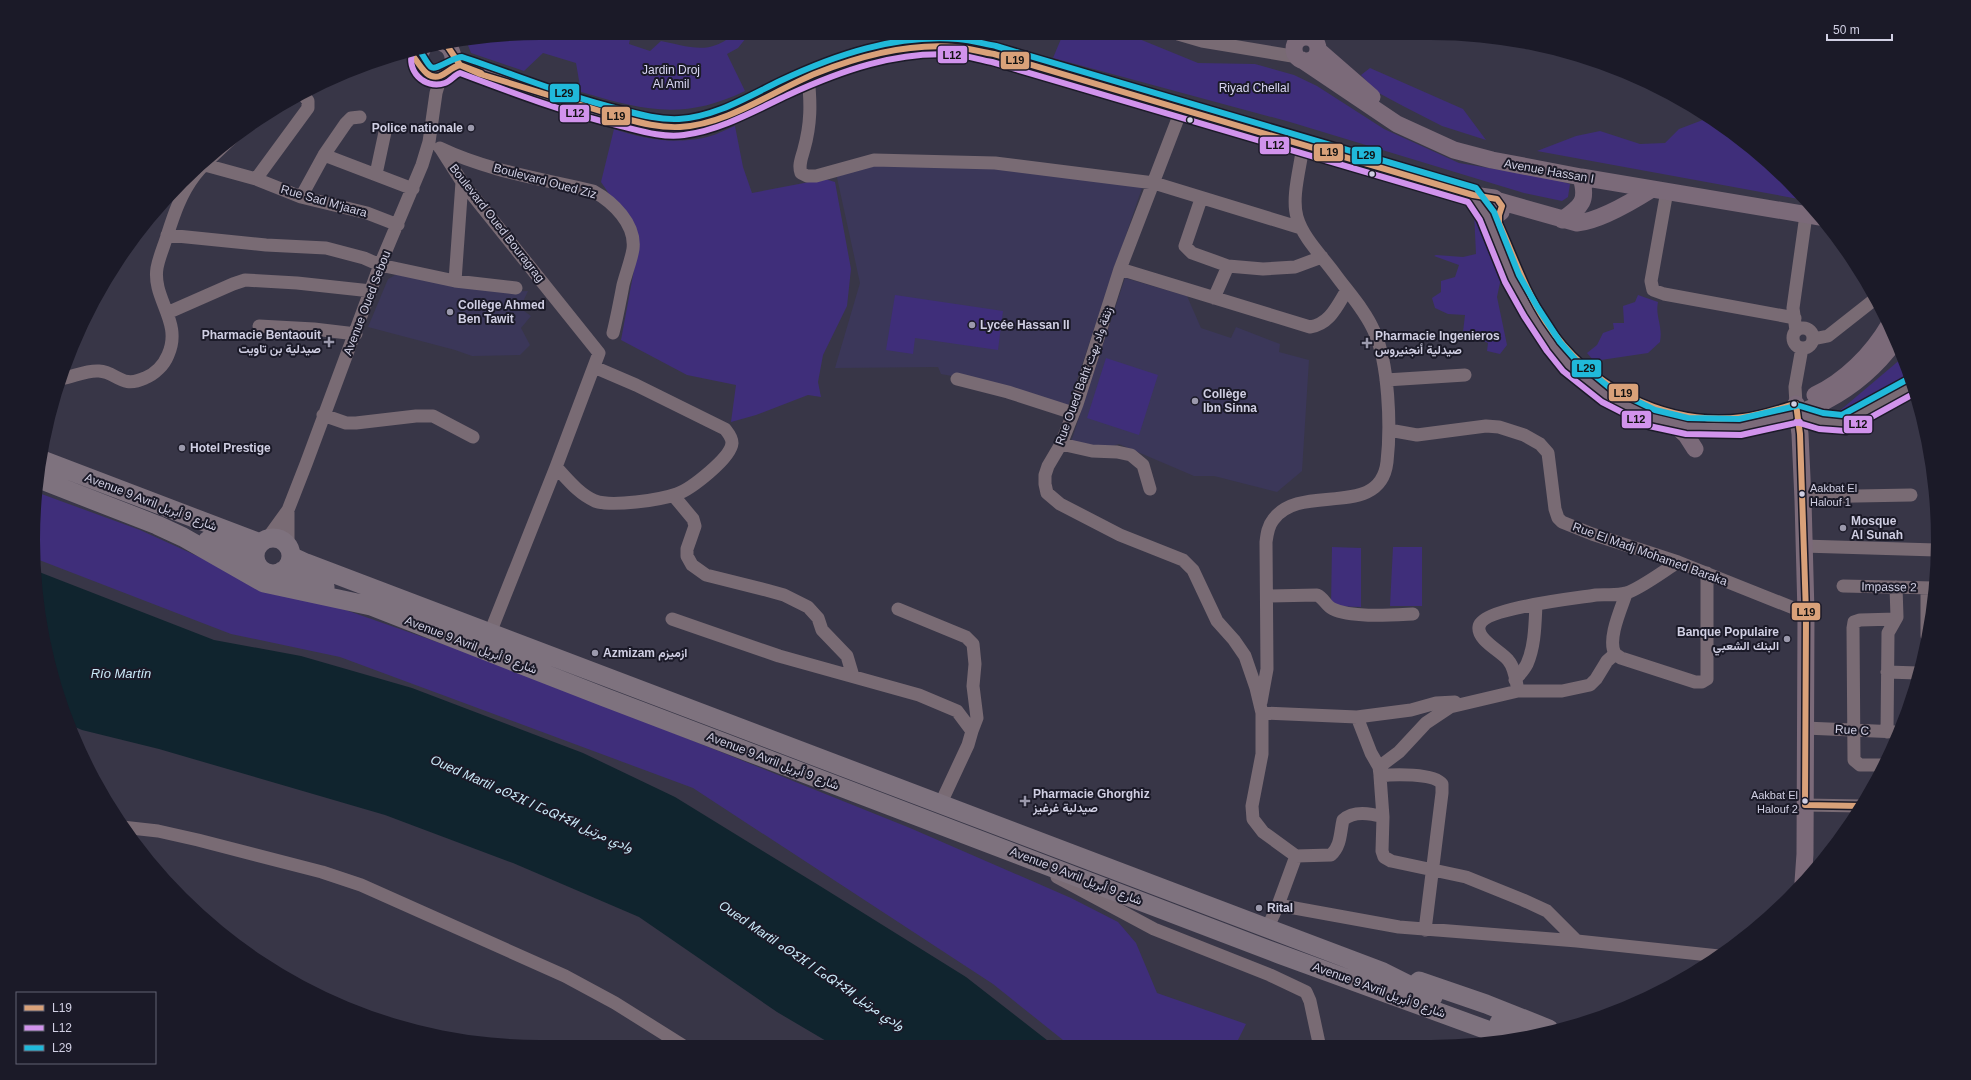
<svg xmlns="http://www.w3.org/2000/svg" width="1971" height="1080" viewBox="0 0 1971 1080" font-family="Helvetica,Vazirmatn,'Noto Sans Tifinagh',sans-serif">
	<style>
		.built { fill: #3b3759 }
		.green { fill: #3f2e7a }
		.water { fill: #10242e }
		.lines { fill: none; stroke-linecap: round; stroke-linejoin: round }
		.minor { stroke: #796b74; stroke-width: 13 }
		.major { stroke: #7b6a79; stroke-width: 17 }
		.highway { stroke: #7e727e; stroke-width: 19 }
		.bus-1-casing { stroke: #1b1a28; stroke-width: 9 }
		.bus-2-casing { stroke: #1b1a28; stroke-width: 9 }
		.bus-3-casing { stroke: #1b1a28; stroke-width: 9 }
		.bus-1 { stroke: #d9a179; stroke-width: 6 }
		.bus-2 { stroke: #d193ec; stroke-width: 6 }
		.bus-3 { stroke: #20b9da; stroke-width: 6 }
		.bus-dot { fill: #d0cfe3; stroke: #1b1a28; stroke-width: 1.5 }
		.poi-dot { fill: #9b99ac; stroke: #1b1a28; stroke-width: 1.5 }
		.labels { text-anchor: middle; stroke-width: 4; stroke-linejoin: round; paint-order: stroke }
		.bus-label { font-size: 11px; fill: #d0cfe3; stroke: #1b1a28; text-anchor: start }
		.park-label { font-size: 12px; fill: #d9d7f3; stroke: #1b1a28 }
		.poi-label { font-size: 12px; font-weight: bold; fill: #d0cfe3; stroke: #1b1a28; text-anchor: start }
		.street-label { font-size: 12px; fill: #d0cfe3; stroke: #1b1a28 }
		.water-label { font-size: 13px; font-style: italic; fill: #cae9f8; stroke: #1b1a28 }
		.line-badge { stroke: #1b1a28; stroke-width: 1.5 }
		.pale-badge-label { font-size: 11px; text-anchor: middle; font-weight: bold; fill: #111 }
	</style>
	<rect width="100%" height="100%" fill="#383647"/>
	<!-- built -->
	<path class="built" d="M874,162L986,163L1143,185L1067,409L995,384L941,374L938,367L835,368L860,283L836,173Z
		M401,272L500,292L528,291L520,308L531,316L521,328L530,345L520,355L472,356L455,350L368,327L388,279Z
		M1125,278L1187,296L1201,328L1231,338L1236,327L1280,344L1279,352L1309,360L1302,471L1277,492L1214,476H1194L1119,444L1101,449L1071,442Z"/>
	<!-- green -->
	<path class="green" d="M540,33H607L630,39L629,44L650,51L661,41C678,44 699,52 716,45C732,39 730,33 750,33L738,48L727,54L745,91C683,121 643,110 581,92L576,63L543,53L524,71L471,53L466,40Z
		M1063,34H1127L1198,63L1255,64L1294,75L1317,86L1384,129L1459,163L1554,179L1570,184L1568,197L1562,201L1524,193L1290,122L1053,58Z
		M1370,68L1463,109L1486,140L1442,126L1403,106L1375,91L1361,75Z
		M1708,118L1765,159L1804,200L1537,151L1576,136L1600,131L1640,144L1665,143L1679,129Z
		M735,126L743,167L752,193L825,179L835,182L851,269L847,306L823,355L818,382L821,397L808,395L756,415L731,422L736,385L687,375L621,340L639,243L626,219L601,182L614,129C643,139 672,144 703,138C714,136 725,130 735,126Z
		M1474,212L1481,214L1486,226L1485,236L1501,278L1497,297L1507,345L1500,354L1487,351L1488,343L1463,332L1465,315L1448,314L1435,308L1432,298L1441,292V281L1455,277L1459,265L1434,256L1436,255L1463,257L1476,254Z
		M895,295L1003,311L998,350L915,338L913,354L886,350Z
		M1638,295L1658,302C1655,317 1663,325 1660,342L1648,353L1594,361L1587,353L1597,345L1603,333L1614,329L1613,323H1624L1623,306L1635,302Z
		M1106,358L1158,375L1139,435L1087,418Z
		M1902,358L1910,381L1841,419L1837,413Z
		M36,492L140,530L217,565L517,670L910,828L1071,898L1118,922L1136,943L1157,993L1246,1024L1236,1044H1068L993,984L693,788L340,657L231,634L34,558V507Z
		M1332,547L1361,548V607L1331,606Z
		M1393,547H1422V606H1390Z"/>
	<!-- water -->
	<path class="water" d="M34,570L214,640L301,656L412,688L583,753L675,797L820,886L966,977L1052,1044L833,1045L777,1012L639,917L513,863L385,815L159,749L82,730L68,724L50,671Z"/>
	<g class="lines">
		<!-- minor -->
		<path class="minor" d="M1178,34L1202,41L1298,57
			M808,77C811,103 811,124 804,149C802,157 798,165 801,173L807,176H816L874,160L995,163L1154,183L1301,228
			M1182,108L1120,269L1077,404L1061,444L1048,466L1045,475V484L1047,493L1060,504L1120,535L1183,560L1193,570L1217,621L1234,640L1245,656L1256,688L1262,713V754L1252,806L1253,819L1263,832L1296,856L1278,905L1267,929
			M440,148C488,171 542,179 593,191C613,202 636,224 633,249C631,261 626,273 623,285C620,301 617,317 613,333
			M441,149L462,182L599,353L556,467L490,633
			M324,155L413,189
			M205,165L256,179L301,197L367,213L398,225
			M376,174L385,132
			M256,179L308,108V101L303,94
			M1667,191L1651,281L1653,290L1664,294L1795,318
			M301,197L324,155L346,123L351,118L360,117
			M1201,199L1185,246L1192,253L1228,266L1263,269L1295,267L1322,257
			M167,235L266,245L326,248L364,258L380,265L455,281L516,288
			M1120,269L1310,327C1330,324 1337,306 1347,290
			M455,281L462,182
			M1214,298L1228,266
			M167,313L233,284L245,280L297,283L371,291
			M259,326L314,329L356,334
			M1793 338a10 10 0 1 1 20 0a10 10 0 1 1-20 0Z
			M1796,331L1793,308L1806,215
			M1813,339L1828,336L1875,299
			M60,379C74,377 85,370 99,371C117,372 121,389 145,378C155,374 164,365 168,355C183,322 152,299 157,268C159,257 164,246 167,236C174,214 181,193 195,175C206,161 221,149 234,136
			M957,379L1008,392L1073,413
			M1386,380L1465,375
			M1796,404L1795,387L1802,348
			M1798,414L1821,421L1844,423L1912,386
			M323,415L346,423H356L416,416H433L473,437
			M1389,430L1417,435L1486,426L1499,427L1524,435L1540,444L1548,453L1555,509L1558,518L1562,522L1592,534L1678,562L1806,613
			M1061,444L1092,451L1117,452L1131,455L1143,465L1150,489
			M556,467C568,480 579,494 595,501C612,507 660,500 677,494C691,489 731,458 732,443C732,437 728,433 725,429L636,385L594,367
			M673,495L693,519L695,526L687,549V556L692,565L706,575L766,590L784,595L808,607L818,618L822,630L847,656L853,676
			M1803,497L1911,495
			M267,539L288,510
			M288,546V510L306,464L380,265L422,165L429,142L436,93L441,76
			M1803,546L1936,550
			M1843,586L1934,588
			M1626,594C1621,609 1607,639 1615,654L1621,658L1695,682H1702L1707,679V573
			M1267,596L1317,595C1324,598 1326,606 1333,609C1351,618 1392,615 1413,614
			M898,609L966,637L973,644L975,664L973,686L977,718L972,731
			M672,619L779,656L919,695L957,711L972,731L968,745L940,805
			M1927,636V588
			M1887,672L1918,673
			M1515,680C1519,675 1524,670 1527,664C1535,646 1535,624 1536,604
			M1518,691C1516,681 1515,668 1508,660C1501,651 1477,640 1479,627C1481,608 1578,598 1596,595C1605,594 1617,596 1626,593C1640,589 1665,570 1678,562
			M1261,702L1267,669L1266,542C1267,534 1268,526 1273,520C1300,481 1380,521 1387,462C1391,427 1389,363 1374,331C1365,310 1348,292 1335,274C1322,256 1303,238 1297,217C1291,197 1301,165 1303,145
			M1262,713L1357,717L1371,753L1379,767L1380,775
			M1357,717L1411,710L1436,703L1455,702
			M1805,728L1898,732
			M1887,732L1888,633L1897,617L1896,587
			M1883,765H1860L1854,760L1853,628L1854,622L1860,620L1896,619
			M1379,767L1399,752L1426,723L1450,707L1518,691H1562L1590,685L1596,679L1607,661L1615,654
			M1805,805L1861,806
			M122,827L158,831L198,840L322,872L361,885L565,976L615,1003L682,1045
			M1296,856L1331,855C1341,846 1340,833 1343,820C1354,810 1370,813 1383,817
			M1057,877L1154,929L1270,975L1306,992L1310,1001L1319,1043
			M1278,905L1399,927L1577,941L1719,956
			M1425,930L1442,793V784C1434,773 1393,774 1380,776L1383,817L1382,851L1384,857L1391,861L1466,877L1523,900L1547,911L1577,941"/>
		<!-- major -->
		<path class="major" d="M1294 49a12 12 0 1 1 24 0a12 12 0 1 1-24 0Z
			M423,48C403,78 458,88 453,57C452,50 448,45 442,43
			M1318,50L1372,97
			M454,58L461,65C511,84 562,102 613,116C635,121 659,129 682,127C724,121 759,99 797,82C845,60 902,43 956,47C968,48 982,52 994,54L1473,195L1494,198L1501,203V212L1494,217L1488,216L1473,195
			M1302,60L1397,124L1454,150L1492,160L1581,177L1820,217
			M1499,201L1577,223C1600,221 1633,201 1652,189
			M1487,216C1507,269 1530,323 1569,365C1657,459 1822,443 1895,341
			M1562,220C1582,206 1588,201 1581,177
			M1815,395C1845,381 1872,354 1889,325
			M1796,404L1800,434L1803,500L1806,613L1805,854L1803,882
			M1674,424L1686,435L1695,449"/>
		<!-- highway -->
		<path class="highway" d="M42,460L260,543
			M39,479L157,525L183,537L264,583L371,606L604,697L1279,954L1512,1039
			M255 556a18 18 0 1 1 36 0a18 18 0 1 1-36 0Z
			M208,540L236,550L256,562
			M291,556L306,563L1383,972L1433,997
			M282,571L325,587
			M1419,981L1486,1004L1549,1029
			M1499,1023L1530,1034"/>
		<defs>
			<path id="bus-1" d="M442,43L448,47L460,65L480,74L623,118C641,123 660,128 680,127C729,124 772,91 817,73C860,56 908,43 955,47C968,48 981,52 994,54L1473,195L1497,199L1502,206L1499,215V223C1514,256 1526,292 1546,322C1588,386 1665,427 1743,417C1761,415 1779,408 1796,404L1800,434L1806,613L1805,805
				M409,51C418,60 425,81 440,76C447,73 452,67 460,65L481,73
				M1805,805L1861,806"/>
			<path id="bus-2" d="M413,50C405,70 424,90 445,83C451,81 454,75 460,73C513,93 566,113 621,126C641,131 663,138 684,135C721,130 754,111 788,95C840,71 898,50 957,55C969,56 980,60 992,62L1468,202L1480,220L1505,282L1524,316L1547,351L1563,371L1602,402L1649,426L1686,434L1741,435L1800,422
				M1796,422L1819,429L1846,431L1915,393"/>
			<path id="bus-3" d="M418,49C423,54 427,64 431,67C436,71 453,57 462,57C516,75 568,97 623,110C641,115 660,120 679,119C715,117 749,96 780,81C835,55 896,34 958,39C971,40 984,44 996,46L1476,188L1494,212L1519,275L1538,308L1560,342L1575,359L1610,388L1655,410L1688,418L1739,419L1796,406
				M1800,406L1823,413L1842,415L1908,379"/>
		</defs>
		<!-- bus-1 casing -->
		<use href="#bus-1" class="bus-1-casing"/>
		<!-- bus-2 casing -->
		<use href="#bus-2" class="bus-2-casing"/>
		<!-- bus-3 casing -->
		<use href="#bus-3" class="bus-3-casing"/>
		<!-- bus-1 -->
		<use href="#bus-1" class="bus-1"/>
		<!-- bus-2 -->
		<use href="#bus-2" class="bus-2"/>
		<!-- bus-3 -->
		<use href="#bus-3" class="bus-3"/>
	</g>
	<!-- markers -->
	<g class="bus-dot">
		<circle cx="1190" cy="120" r="3.5"/>
		<circle cx="1372" cy="174" r="3.5"/>
		<circle cx="1794" cy="404" r="3.5"/>
		<circle cx="1802" cy="494" r="3.5"/>
		<circle cx="1805" cy="801" r="3.5"/>
	</g>
	<g class="poi-dot">
		<circle cx="471" cy="128" r="4"/>
		<circle cx="450" cy="312" r="4"/>
		<circle cx="972" cy="325" r="4"/>
		<path d="M327 336h4v4h4v4h-4v4h-4v-4h-4v-4h4z"/>
		<path d="M1365 337h4v4h4v4h-4v4h-4v-4h-4v-4h4z"/>
		<circle cx="1195" cy="401" r="4"/>
		<circle cx="182" cy="448" r="4"/>
		<circle cx="1843" cy="528" r="4"/>
		<circle cx="1787" cy="639" r="4"/>
		<circle cx="595" cy="653" r="4"/>
		<path d="M1023 795h4v4h4v4h-4v4h-4v-4h-4v-4h4z"/>
		<circle cx="1259" cy="908" r="4"/>
	</g>
	<g class="labels">
		<!-- bus labels -->
		<g class="bus-label">
			<text x="1810" y="492">Aakbat El<tspan x="1810" dy="14">Halouf 1</tspan></text>
			<text x="1798" y="799" text-anchor="end">Aakbat El<tspan x="1798" dy="14">Halouf 2</tspan></text>
		</g>
		<!-- park labels -->
		<g class="park-label">
			<text x="671" y="74">Jardin Droj<tspan x="671" dy="14">Al Amil</tspan></text>
			<text x="1254" y="92">Riyad Chellal</text>
		</g>
		<!-- poi labels -->
		<g class="poi-label">
			<text x="463" y="132" text-anchor="end">Police nationale</text>
			<text x="458" y="309">Collège Ahmed<tspan x="458" dy="14">Ben Tawit</tspan></text>
			<text x="980" y="329">Lycée Hassan II</text>
			<text x="321" y="339" text-anchor="end">Pharmacie Bentaouit<tspan x="321" dy="14">صيدلية بن تاويت</tspan></text>
			<text x="1375" y="340">Pharmacie Ingenieros<tspan x="1375" dy="14">صيدلية أنجنيروس</tspan></text>
			<text x="1203" y="398">Collège<tspan x="1203" dy="14">Ibn Sinna</tspan></text>
			<text x="190" y="452">Hotel Prestige</text>
			<text x="1851" y="525">Mosque<tspan x="1851" dy="14">Al Sunah</tspan></text>
			<text x="1779" y="636" text-anchor="end">Banque Populaire<tspan x="1779" dy="14">البنك الشعبي</tspan></text>
			<text x="603" y="657">Azmizam ازميزم</text>
			<text x="1033" y="798">Pharmacie Ghorghiz<tspan x="1033" dy="14">صيدلية غرغيز</tspan></text>
			<text x="1267" y="912">Rital</text>
		</g>
		<!-- street labels -->
		<g class="street-label">
			<text transform="translate(1549 171) rotate(10)" y="4">Avenue Hassan I</text>
			<text transform="translate(545 181) rotate(15)" y="4">Boulevard Oued Ziz</text>
			<text transform="translate(324 201) rotate(16)" y="4">Rue Sad M'jaara</text>
			<text transform="translate(497 223) rotate(52)" y="4">Boulevard Oued Bouragrag</text>
			<text transform="translate(367 303) rotate(-69)" y="4">Avenue Oued Sebou</text>
			<text transform="translate(1084 376) rotate(-70)" y="4">Rue Oued Baht زنقة واد بهت</text>
			<text transform="translate(151 502) rotate(21)" y="4">Avenue 9 Avril شارع 9 أبريل</text>
			<text transform="translate(1650 554) rotate(20)" y="4">Rue El Madj Mohamed Baraka</text>
			<text transform="translate(1889 587) rotate(1)" y="4">Impasse 2</text>
			<text transform="translate(471 645) rotate(21)" y="4">Avenue 9 Avril شارع 9 أبريل</text>
			<text transform="translate(1852 730) rotate(3)" y="4">Rue C</text>
			<text transform="translate(773 761) rotate(21)" y="4">Avenue 9 Avril شارع 9 أبريل</text>
			<text transform="translate(1076 876) rotate(21)" y="4">Avenue 9 Avril شارع 9 أبريل</text>
			<text transform="translate(1379 990) rotate(20)" y="4">Avenue 9 Avril شارع 9 أبريل</text>
		</g>
		<!-- water labels -->
		<g class="water-label">
			<text x="121" y="678">Río Martín</text>
			<text transform="translate(532 803) rotate(24)" y="5">Oued Martil ⴰⵙⵉⴼ ⵏ ⵎⴰⵕⵜⵉⵍ وادي مرتيل</text>
			<text transform="translate(812 965) rotate(34)" y="5">Oued Martil ⴰⵙⵉⴼ ⵏ ⵎⴰⵕⵜⵉⵍ وادي مرتيل</text>
		</g>
	</g>
	<!-- crop -->
	<path d="M0 0H1971V1080H0ZM540 40H1431A500 500 0 0 1 1931 540V540A500 500 0 0 1 1431 1040H540A500 500 0 0 1 40 540V540A500 500 0 0 1 540 40Z" fill="#1b1a28" fill-rule="evenodd"/>
	<g class="line-badge">
		<rect x="937" y="45" width="31" height="19" rx="4" fill="#d193ec"/>
		<rect x="1000" y="51" width="30" height="19" rx="4" fill="#d9a179"/>
		<rect x="549" y="83" width="31" height="20" rx="4" fill="#20b9da"/>
		<rect x="559" y="104" width="31" height="19" rx="4" fill="#d193ec"/>
		<rect x="601" y="106" width="30" height="20" rx="4" fill="#d9a179"/>
		<rect x="1259" y="136" width="31" height="19" rx="4" fill="#d193ec"/>
		<rect x="1313" y="143" width="31" height="19" rx="4" fill="#d9a179"/>
		<rect x="1351" y="146" width="31" height="19" rx="4" fill="#20b9da"/>
		<rect x="1571" y="359" width="31" height="19" rx="4" fill="#20b9da"/>
		<rect x="1608" y="383" width="31" height="19" rx="4" fill="#d9a179"/>
		<rect x="1621" y="410" width="31" height="19" rx="4" fill="#d193ec"/>
		<rect x="1843" y="415" width="30" height="19" rx="4" fill="#d193ec"/>
		<rect x="1791" y="602" width="30" height="19" rx="4" fill="#d9a179"/>
	</g>
	<g class="pale-badge-label">
		<text x="952" y="59">L12</text>
		<text x="1015" y="64">L19</text>
		<text x="564" y="97">L29</text>
		<text x="575" y="117">L12</text>
		<text x="616" y="120">L19</text>
		<text x="1275" y="149">L12</text>
		<text x="1329" y="156">L19</text>
		<text x="1366" y="159">L29</text>
		<text x="1586" y="372">L29</text>
		<text x="1623" y="397">L19</text>
		<text x="1636" y="423">L12</text>
		<text x="1858" y="428">L12</text>
		<text x="1806" y="616">L19</text>
	</g>
	<!-- legend -->
	<rect x="16" y="992" width="140" height="72" fill="#1b1a28" stroke="#636273"/>
	<rect x="24" y="1005" width="20" height="6" fill="#d9a179" stroke="#636273"/>
	<text x="52" y="1012" font-size="12" fill="#d0cfe3">L19</text>
	<rect x="24" y="1025" width="20" height="6" fill="#d193ec" stroke="#636273"/>
	<text x="52" y="1032" font-size="12" fill="#d0cfe3">L12</text>
	<rect x="24" y="1045" width="20" height="6" fill="#20b9da" stroke="#636273"/>
	<text x="52" y="1052" font-size="12" fill="#d0cfe3">L29</text>
	<!-- scale -->
	<path d="M1827 34v6h65v-6" fill="none" stroke="#d0cfe3" stroke-width="2"/>
	<text x="1833" y="34" font-size="12" fill="#d0cfe3" stroke="#1b1a28" stroke-width="3" paint-order="stroke">50 m</text>
</svg>
